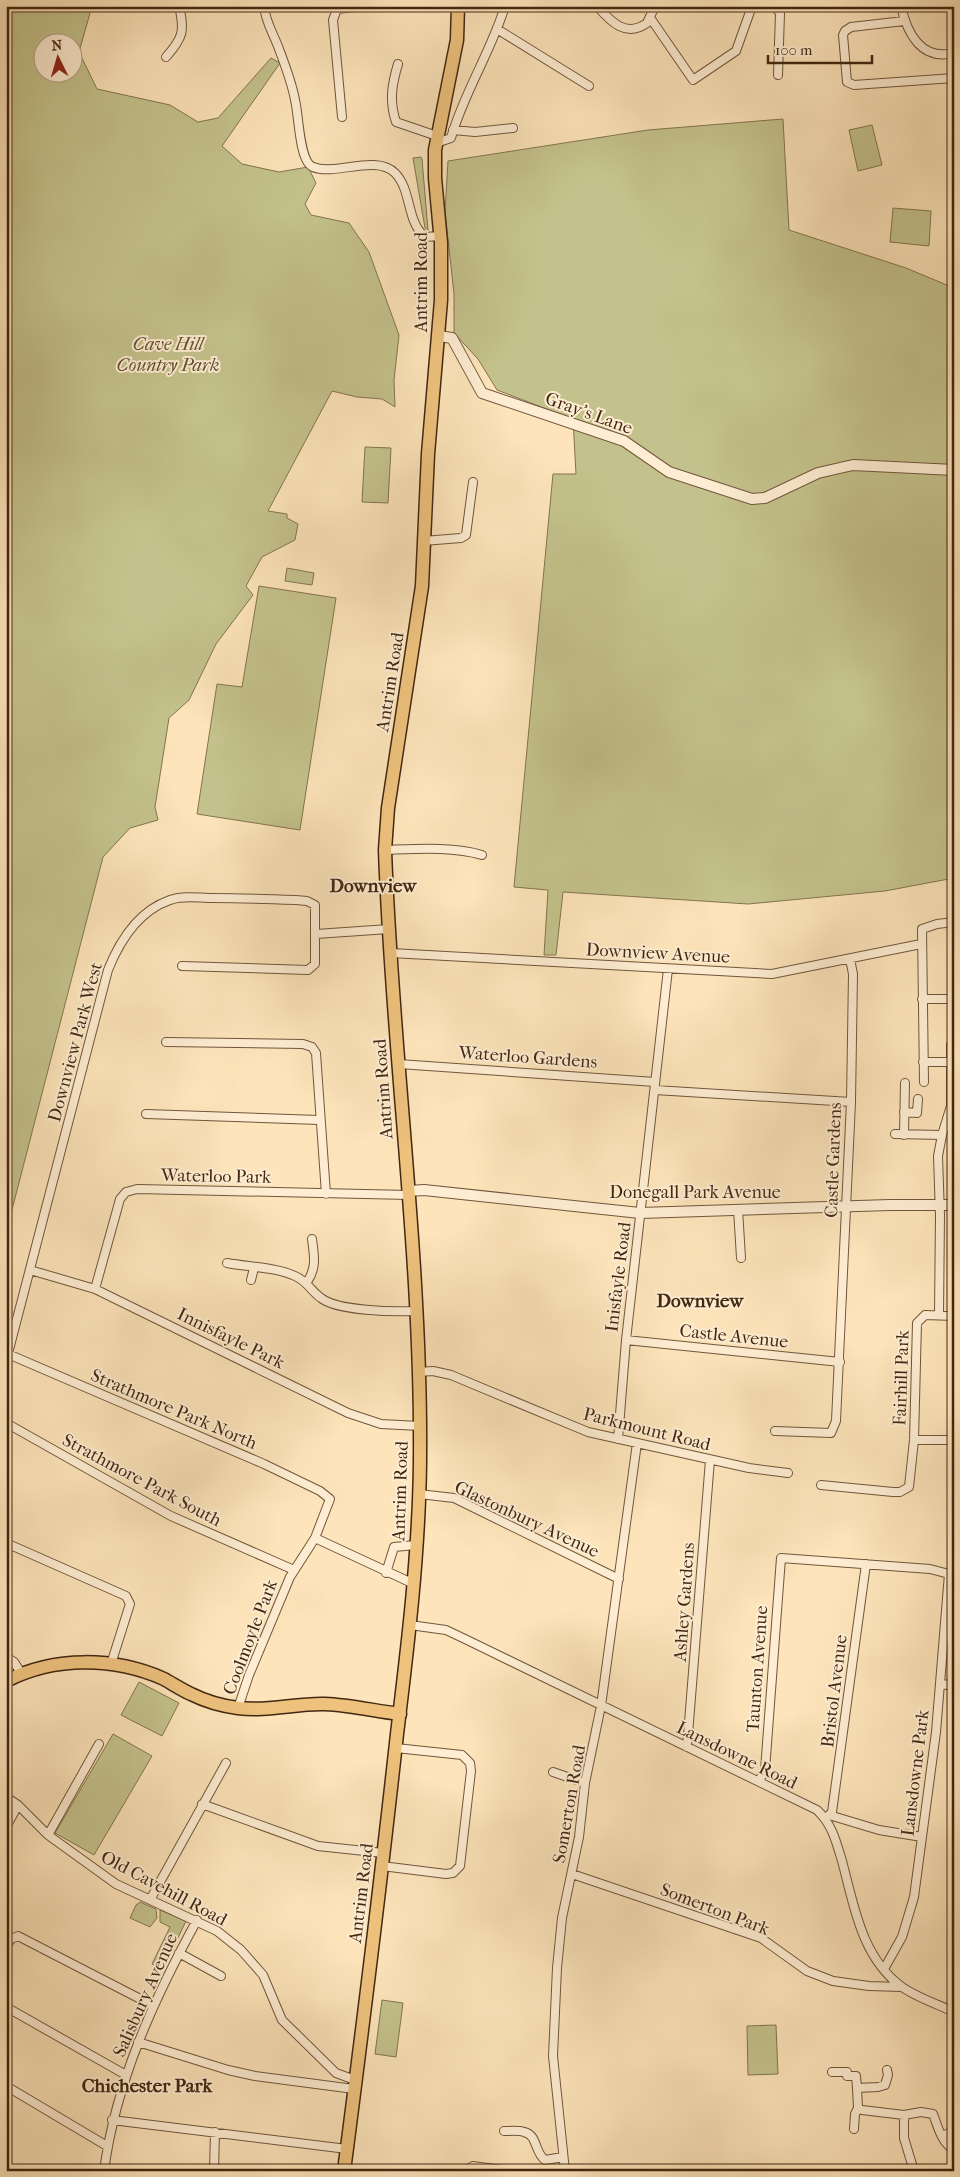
<svg xmlns="http://www.w3.org/2000/svg" width="960" height="2177" viewBox="0 0 960 2177" font-family="'IM FELL French Canon',serif">
	<style>
		.green { fill: #c4c28c; stroke: #83744e; fill-rule: evenodd }
		.lines { fill: none; stroke-linecap: round; stroke-linejoin: round }
		.minor-casing { stroke: #71563b; stroke-width: 10 }
		.tertiary-casing { stroke: #71563b; stroke-width: 12 }
		.primary-casing { stroke: #422711; stroke-width: 15 }
		.trunk-casing { stroke: #422711; stroke-width: 15 }
		.minor { stroke: #feedd2; stroke-width: 8 }
		.tertiary { stroke: #feedd2; stroke-width: 10 }
		.primary { stroke: #eec27d; stroke-width: 12 }
		.trunk { stroke: #eec27d; stroke-width: 12 }
		.labels { text-anchor: middle; stroke-width: 4; stroke-linejoin: round; paint-order: stroke }
		.street-label { font-size: 18px; fill: #422711; stroke: #feedd2 }
		.park-label { font-size: 18px; font-style: italic; fill: #624e30; stroke: #feedd2 }
		.neighbourhood-label { font-size: 19px; font-weight: bold; fill: #422711; stroke: #feedd2 }
	</style>
	<rect width="100%" height="100%" fill="#fde4ba"/>
	<filter id="stains"><feTurbulence type="fractalNoise" baseFrequency=".004" numOctaves="4"/><feColorMatrix values="0 0 0 0 .2 0 0 0 0 .09 0 0 0 0 .02 0 0 0 .5 -.17"/></filter>
	<radialGradient id="worn" r=".72"><stop offset=".6" stop-color="#630" stop-opacity="0"/><stop offset="1" stop-color="#630" stop-opacity=".3"/></radialGradient>
	<!-- green -->
	<path class="green" d="M6,6H92L79,52L97,89L170,105L198,122L218,118L271,58L280,63L222,146L242,164L279,172L308,167L316,183L305,204L311,215L349,223L369,252L399,335L394,380L395,407L382,399L357,397L332,391L268,511L287,514V518L298,524L295,540L262,557L246,586L253,595L216,644L189,700L169,718L155,807L158,820L130,828L103,857L6,1233ZM42,42H72V72H42Z
		M783,119L789,230L906,268L954,288V878L885,891L748,904L563,892L556,955H544L548,890L514,887L553,474H576L573,419L497,390L478,359L454,333V294L445,211L448,161L648,130Z
		M872,125L882,165L858,171L849,130Z
		M421,157L422,159L428,230L425,228L413,158Z
		M893,208L931,211L929,246L890,242Z
		M365,447L391,448L388,503L362,502Z
		M287,568L314,573L312,585L285,581Z
		M259,586L336,598L300,830L197,814L217,684L242,687Z
		M139,1682L179,1703L162,1736L121,1715Z
		M113,1734L152,1756L94,1855L55,1833Z
		M140,1902L156,1909L157,1918L150,1927L130,1918L136,1905Z
		M160,1910L186,1921L163,1969L152,1964L170,1927L160,1922Z
		M382,2000L403,2003L396,2057L375,2054Z
		M776,2025L778,2074L748,2075L747,2026Z"/>
	<g class="lines">
		<defs>
			<path id="minor" d="M264,6C265,21 274,35 279,49C285,65 292,83 295,100C299,115 299,162 313,167C335,176 376,154 395,173C412,190 406,221 425,237L440,236
				M597,6C611,22 626,38 647,23L655,6
				M774,6L780,13L778,75
				M901,6C907,33 921,61 954,53
				M651,19L693,80L736,51L752,6
				M904,21L851,27L845,31L843,35L847,82L854,85L954,78
				M497,29L589,86
				M166,57C183,38 185,31 179,6
				M398,64C392,84 389,101 396,122L437,136
				M342,117L333,20L337,9L365,6
				M453,130L475,132L513,128
				M436,143L451,138C464,92 491,52 505,6
				M423,541L461,538L466,535L473,482
				M385,850C414,849 454,846 482,855
				M316,934L389,929
				M391,953L772,974L921,944
				M922,999H954
				M166,1042L303,1044L312,1047L316,1053L326,1194
				M923,1062H952
				M399,1064L655,1082
				M924,1082L922,929L937,924L954,922
				M655,1090L851,1102
				M904,1112L917,1113L918,1099
				M146,1114L319,1120
				M895,1134L942,1135
				M904,1135L905,1083
				M738,1209L741,1258
				M227,1263C249,1267 275,1267 295,1276C307,1281 311,1291 321,1298C337,1311 394,1312 416,1311
				M30,1270L95,1289L348,1413L381,1424L420,1426
				M251,1280L254,1268
				M307,1282C317,1268 314,1255 312,1239
				M95,1289L120,1199L126,1192L137,1189L409,1195
				M939,1315L940,1215L938,1156L942,1135L951,1106V1045
				M626,1340L840,1362
				M8,1354L264,1464L320,1491L330,1499L315,1538L290,1577L249,1675L238,1708
				M6,1361L108,970C120,940 138,911 170,900C183,895 198,898 212,898C240,898 268,899 296,900L307,901L315,905V964L308,970L182,966
				M418,1372L433,1371L451,1375L588,1432L749,1468L788,1473
				M6,1423L171,1516L294,1570
				M775,1431L831,1433L836,1421L851,1102L853,974L850,959
				M618,1439L626,1340L668,969
				M914,1440H954
				M821,1485L893,1492H900L909,1487L914,1440L917,1323L925,1315L954,1316
				M419,1494L454,1498L619,1579
				M315,1538L414,1584
				M6,1543L126,1596L130,1604L111,1664
				M386,1573L394,1547L416,1545
				M410,1625L446,1630L465,1639L817,1810C832,1824 836,1841 842,1861C854,1905 861,1957 902,1987C916,1997 937,2004 954,2012
				M6,1657L14,1662L21,1673
				M940,1684L954,1685
				M687,1747L710,1460
				M553,1772L585,1783
				M759,1781L765,1770L781,1558L930,1569L949,1574L936,1732L914,1897L902,1937L884,1969
				M6,1797L18,1805L48,1835L116,1884L217,1931L241,1950L263,1975L282,2020L336,2073L355,2080
				M202,1804L318,1846L383,1853
				M829,1815L879,1830L922,1837
				M826,1818L832,1812L866,1564
				M6,1827L18,1805
				M48,1835L99,1744
				M382,1866L446,1874L453,1873L460,1866L471,1771L470,1763L462,1755L396,1748
				M572,1874L761,1938L807,1971L833,1981L869,1986L902,1987
				M150,1900L226,1763
				M6,1947L11,1939L18,1936L154,2006
				M179,1953L221,1976
				M6,2007L126,2075
				M138,2042L228,2070L255,2076L354,2089
				M887,2070L888,2075L885,2085L878,2087L857,2088L858,2108L862,2110L904,2115V2138L914,2171
				M832,2072H847V2076H856L857,2088
				M6,2086L107,2146
				M904,2115L921,2112L933,2114C937,2124 942,2145 954,2149
				M112,2120L347,2149
				M854,2129L855,2114L858,2108
				M504,2131C510,2131 518,2130 524,2132C538,2135 534,2152 545,2160L563,2157
				M942,2136L954,2131
				M6,2169L9,2171
				M104,2171C116,2081 154,1999 197,1920
				M214,2171L215,2132
				M465,2171L473,2166L509,2171
				M565,2171L553,2056L557,1968L562,1918L579,1837L585,1783L601,1706L637,1443"/>
			<path id="tertiary" d="M439,336L452,338L482,393L624,441L669,472L752,499L765,498L818,473L853,465L954,470
				M408,1191L424,1190L640,1213L890,1205H954"/>
			<path id="primary" d="M344,2171C363,2025 381,1880 397,1734C408,1644 419,1553 420,1462C422,1258 392,1054 385,850L388,808L422,586L428,454L441,300V243L435,178V150L457,40L458,6"/>
			<path id="trunk" d="M6,1681C55,1656 114,1657 164,1679C173,1684 182,1690 191,1694C205,1701 222,1706 238,1708C267,1712 296,1703 325,1704C350,1705 375,1711 400,1714"/>
		</defs>
		<!-- minor casing -->
		<use href="#minor" class="minor-casing"/>
		<!-- tertiary casing -->
		<use href="#tertiary" class="tertiary-casing"/>
		<!-- primary casing -->
		<use href="#primary" class="primary-casing"/>
		<!-- trunk casing -->
		<use href="#trunk" class="trunk-casing"/>
		<!-- minor -->
		<use href="#minor" class="minor"/>
		<!-- tertiary -->
		<use href="#tertiary" class="tertiary"/>
		<!-- primary -->
		<use href="#primary" class="primary"/>
		<!-- trunk -->
		<use href="#trunk" class="trunk"/>
	</g>
	<g class="labels">
		<!-- street labels -->
		<g class="street-label">
			<text transform="translate(421 282) rotate(-90)" y="6">Antrim Road</text>
			<text transform="translate(589 413) rotate(20)" y="6">Gray's Lane</text>
			<text transform="translate(390 682) rotate(-81)" y="6">Antrim Road</text>
			<text transform="translate(658 953) rotate(3)" y="6">Downview Avenue</text>
			<text transform="translate(75 1042) rotate(-75)" y="6">Downview Park West</text>
			<text transform="translate(528 1057) rotate(4)" y="6">Waterloo Gardens</text>
			<text transform="translate(383 1089) rotate(-94)" y="6">Antrim Road</text>
			<text transform="translate(833 1160) rotate(-88)" y="6">Castle Gardens</text>
			<text transform="translate(216 1176) rotate(1)" y="6">Waterloo Park</text>
			<text x="695" y="1198">Donegall Park Avenue</text>
			<text transform="translate(618 1277) rotate(-83)" y="6">Inisfayle Road</text>
			<text transform="translate(734 1336) rotate(6)" y="6">Castle Avenue</text>
			<text transform="translate(231 1338) rotate(26)" y="6">Innisfayle Park</text>
			<text transform="translate(901 1378) rotate(-88)" y="6">Fairhill Park</text>
			<text transform="translate(174 1409) rotate(23)" y="6">Strathmore Park North</text>
			<text transform="translate(647 1429) rotate(14)" y="6">Parkmount Road</text>
			<text transform="translate(142 1480) rotate(28)" y="6">Strathmore Park South</text>
			<text transform="translate(400 1491) rotate(-88)" y="6">Antrim Road</text>
			<text transform="translate(527 1519) rotate(25)" y="6">Glastonbury Avenue</text>
			<text transform="translate(684 1602) rotate(-86)" y="6">Ashley Gardens</text>
			<text transform="translate(250 1637) rotate(-69)" y="6">Coolmoyle Park</text>
			<text transform="translate(757 1669) rotate(-86)" y="6">Taunton Avenue</text>
			<text transform="translate(834 1691) rotate(-83)" y="6">Bristol Avenue</text>
			<text transform="translate(737 1755) rotate(26)" y="6">Lansdowne Road</text>
			<text transform="translate(915 1773) rotate(-83)" y="6">Lansdowne Park</text>
			<text transform="translate(569 1804) rotate(-80)" y="6">Somerton Road</text>
			<text transform="translate(164 1888) rotate(28)" y="6">Old Cavehill Road</text>
			<text transform="translate(361 1893) rotate(-83)" y="6">Antrim Road</text>
			<text transform="translate(715 1909) rotate(21)" y="6">Somerton Park</text>
			<text transform="translate(145 1995) rotate(-66)" y="6">Salisbury Avenue</text>
		</g>
		<!-- park labels -->
		<g class="park-label">
			<text x="168" y="350">Cave Hill<tspan x="168" dy="21">Country Park</tspan></text>
		</g>
		<!-- neighbourhood labels -->
		<g class="neighbourhood-label">
			<text x="373" y="892">Downview</text>
			<text x="700" y="1307">Downview</text>
			<text x="147" y="2092">Chichester Park</text>
		</g>
	</g>
	<!-- margin -->
	<rect width="960" height="2177" fill="none" stroke="#fde4ba" stroke-width="25"/>
	<rect x="8" y="8" width="945" height="2162" fill="none" stroke="#422711" stroke-width="2.5"/>
	<rect x="12" y="12" width="935" height="2152" fill="none" stroke="#422711"/>
	<!-- north arrow -->
	<g transform="translate(58 58) rotate(355)"><circle r="24" fill="#feedd2" stroke="#b39e85"/>
	<path d="M0-4L9 19L0 12L-9 19Z" fill="#8f2418"/>
	<text y="-8" font-size="14" font-weight="bold" text-anchor="middle" fill="#422711">N</text>
	</g>
	<!-- scale -->
	<path d="M768 55v8h104v-8" fill="none" stroke="#422711" stroke-width="2.5"/>
	<text x="775" y="55" font-size="15" fill="#422711" stroke="#feedd2" stroke-width="4" paint-order="stroke">100 m</text>
	<rect width="100%" height="100%" filter="url(#stains)"/>
	<rect width="100%" height="100%" fill="url(#worn)"/>
</svg>
